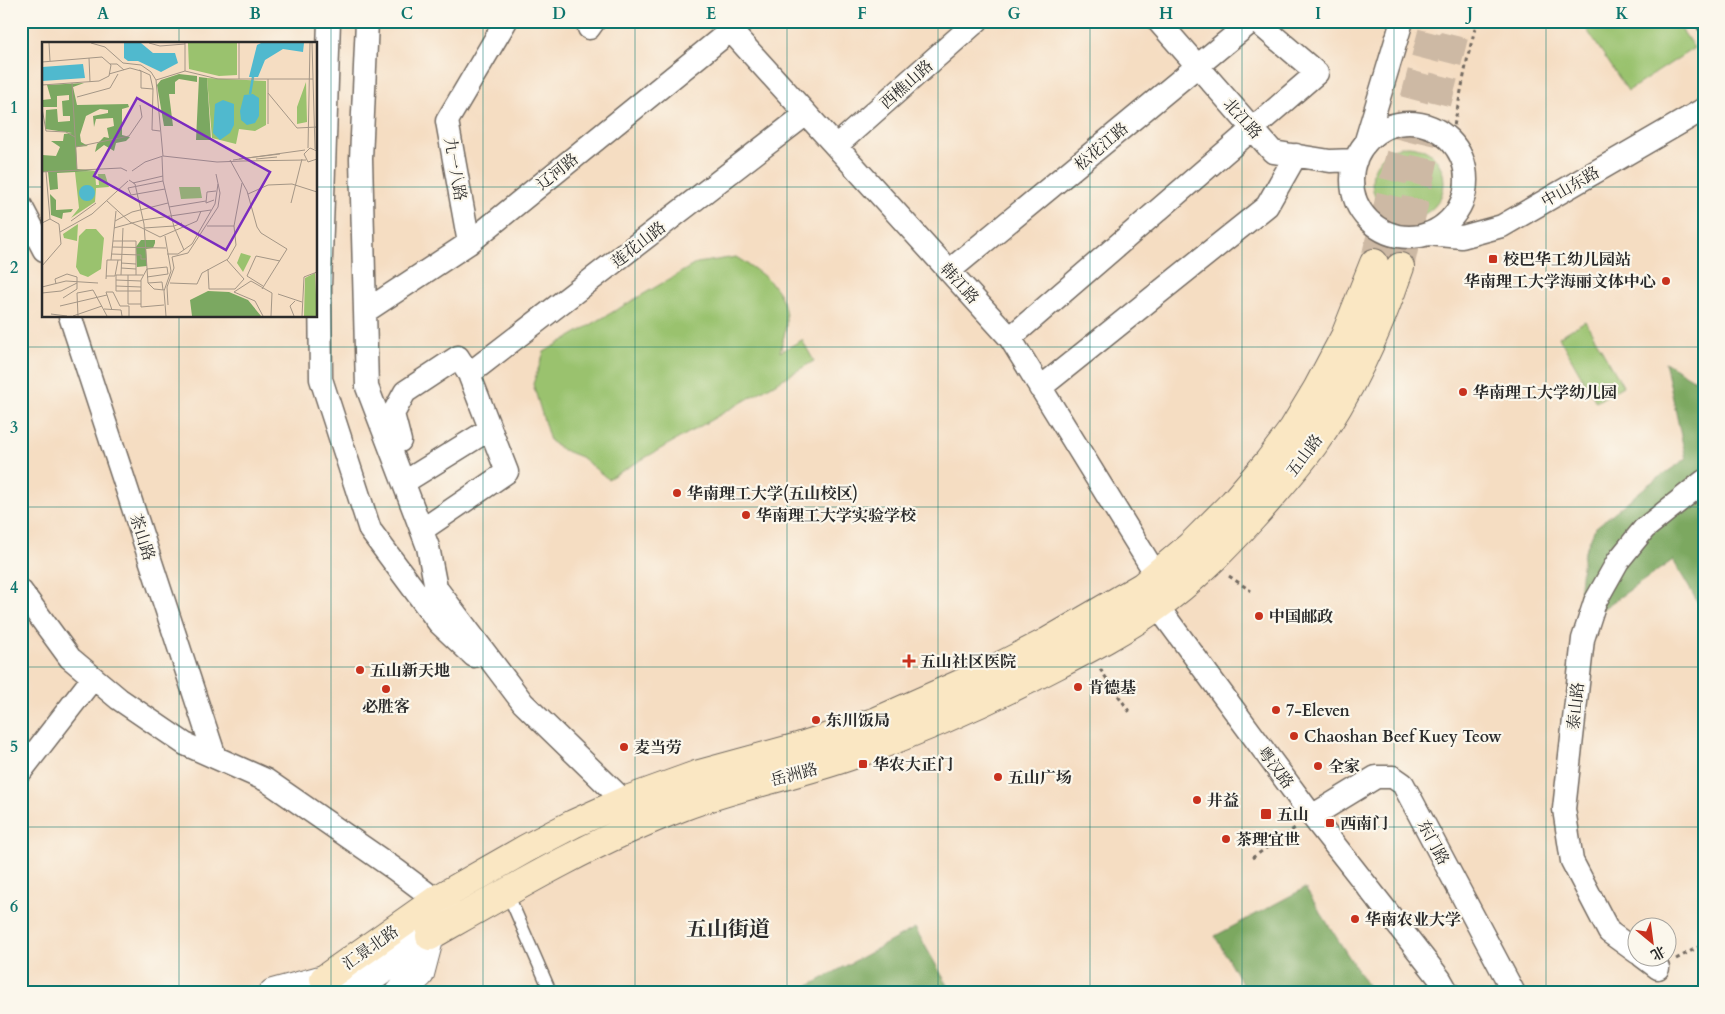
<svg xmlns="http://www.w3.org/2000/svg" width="1725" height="1014" viewBox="0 0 1725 1014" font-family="Cardo,'Noto Serif SC',serif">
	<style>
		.green { fill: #9ac26e; stroke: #62764c }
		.forest { fill: #7ba861; stroke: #536a46 }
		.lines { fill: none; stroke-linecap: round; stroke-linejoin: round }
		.secondary-tunnel { stroke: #cdb9a4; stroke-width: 28; stroke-dasharray: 28 14; stroke-linecap: butt }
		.service-casing { stroke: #726960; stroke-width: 14 }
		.minor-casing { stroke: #726960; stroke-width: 25 }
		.tertiary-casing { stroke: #726960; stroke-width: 30 }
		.secondary-casing { stroke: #726960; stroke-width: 30 }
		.path { stroke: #726960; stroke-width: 3; stroke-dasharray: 4 4; stroke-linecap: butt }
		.service { stroke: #fff; stroke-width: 11 }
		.minor { stroke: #fff; stroke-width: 22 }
		.tertiary { stroke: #fff; stroke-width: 28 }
		.secondary { stroke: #fae7c3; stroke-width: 28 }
		.grid { fill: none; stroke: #0f766e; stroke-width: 1; stroke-opacity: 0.55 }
		.poi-dot { fill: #c8321e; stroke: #fbf7ec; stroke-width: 2 }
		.labels { text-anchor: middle; stroke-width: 4.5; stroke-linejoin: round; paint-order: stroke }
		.street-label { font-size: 16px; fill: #2b2b2b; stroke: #fbf7ec }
		.poi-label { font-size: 16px; font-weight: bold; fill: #2b2b2b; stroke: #fbf7ec; text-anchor: start }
		.district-label { font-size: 21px; font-weight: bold; fill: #2b2b2b; stroke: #fbf7ec }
		.inset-river { fill: none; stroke: #50b9ce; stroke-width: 2.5 }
		.inset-road { fill: none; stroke: #a49686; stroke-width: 1 }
		.view { fill: #7b2cbf; fill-opacity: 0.15; stroke: #7b2cbf; stroke-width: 2.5 }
		.inset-edge { fill: none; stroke: #2b2b2b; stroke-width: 2.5 }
		.neatline { fill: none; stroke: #0f766e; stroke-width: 2 }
		.grid-label { font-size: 16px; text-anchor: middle; font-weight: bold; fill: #0f766e }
	</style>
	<rect width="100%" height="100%" fill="#fbf7ec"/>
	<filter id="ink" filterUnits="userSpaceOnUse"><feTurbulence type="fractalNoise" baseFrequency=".02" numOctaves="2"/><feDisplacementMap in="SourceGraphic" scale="10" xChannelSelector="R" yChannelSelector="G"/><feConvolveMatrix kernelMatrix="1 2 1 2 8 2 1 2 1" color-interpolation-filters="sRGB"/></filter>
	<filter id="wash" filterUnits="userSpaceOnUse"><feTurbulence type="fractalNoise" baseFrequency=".0096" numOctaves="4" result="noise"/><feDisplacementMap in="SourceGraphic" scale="20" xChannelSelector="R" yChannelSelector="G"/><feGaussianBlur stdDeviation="1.12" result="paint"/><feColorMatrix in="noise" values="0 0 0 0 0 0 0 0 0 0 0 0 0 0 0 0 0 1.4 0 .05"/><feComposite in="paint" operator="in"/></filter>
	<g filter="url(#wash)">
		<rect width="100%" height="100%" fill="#f5ddc2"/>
		<!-- green -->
		<path class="green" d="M1581,21H1676L1694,48L1628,91Z
			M1372 182a36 36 0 1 1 72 0a36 36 0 1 1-72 0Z
			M736,257C763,274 788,289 786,325C785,334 782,343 780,352L802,340L814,361L608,479L581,457L563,450L550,441L533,384L544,352L697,263Z
			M1585,321L1623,386L1596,402L1559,337Z"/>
		<!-- forest -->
		<path class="forest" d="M1665,362L1695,380L1704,382V613L1673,560L1601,610L1579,596L1583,556L1595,528L1649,484L1686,459Z
			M1305,888L1372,993H1247L1215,936Z
			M915,928L952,993H796Z"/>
	</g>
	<g filter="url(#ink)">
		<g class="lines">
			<!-- secondary-tunnel -->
			<path class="secondary-tunnel" d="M1374,263L1400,154L1435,21
				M1400,267L1436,108L1458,21"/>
			<defs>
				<path id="service" d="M1700,21L1704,27
					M507,892L551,993"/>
				<path id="minor" d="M329,21L320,285L321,379L370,530L439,623L474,656
					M367,21L361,159L367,387L428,547L436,588L523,703L624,801
					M722,21L1010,338L1157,576
					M1158,21L1273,152L1330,161L1356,160
					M589,28L594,21
					M1352 180a57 57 0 1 1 114 0a57 57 0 1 1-114 0Z
					M1365,144L1402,21
					M836,146L977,21
					M21,206L44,250
					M1428,234L1462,237L1502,226L1704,109
					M469,243L447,121L506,21
					M949,271L1252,21
					M366,311L469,243L741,22
					M70,316L215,757
					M1010,338L1317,73L1256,21
					M469,374L806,114
					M1040,388L1267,206L1296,155
					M400,441L393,414L405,392L458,357L469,374L507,472L425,528
					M411,478L490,429
					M21,591L70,658L119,699L185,744L266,780L396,870L449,910
					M1147,592L1312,816L1440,979L1448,993
					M21,771L93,678
					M1312,816L1376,777H1393L1403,784L1514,993
					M1638,953L1609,932L1572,861L1564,809L1583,639L1595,602L1618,561L1644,529L1704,481
					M1642,956L1658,968"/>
				<path id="tertiary" d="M273,993L324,979
					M350,993L430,936
					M399,993L420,974L430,936"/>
				<path id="secondary" d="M430,936C512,889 593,841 682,807C741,784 805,774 864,751C930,727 994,698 1055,666C1090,648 1125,630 1156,607C1193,581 1225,548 1255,515C1275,492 1296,469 1314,444C1352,390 1379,329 1400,267
					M324,979L436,900L527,848L573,824L624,801L696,775L798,747L877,721L996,668L1047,642L1143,586L1190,546L1233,503L1269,461L1293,429L1317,389L1345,336L1374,263"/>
			</defs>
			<!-- service casing -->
			<use href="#service" class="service-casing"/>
			<!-- minor casing -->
			<use href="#minor" class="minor-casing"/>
			<!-- tertiary casing -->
			<use href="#tertiary" class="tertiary-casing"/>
			<!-- secondary casing -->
			<use href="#secondary" class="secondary-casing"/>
			<!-- path -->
			<path class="path" d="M1451,141L1468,56L1477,21
				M1229,576L1251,591
				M1100,669L1131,714
				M1252,858L1295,828
				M1676,959L1704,944"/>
			<!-- service -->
			<use href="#service" class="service"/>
			<!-- minor -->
			<use href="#minor" class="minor"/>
			<!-- tertiary -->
			<use href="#tertiary" class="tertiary"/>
			<!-- secondary -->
			<use href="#secondary" class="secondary"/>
		</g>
	</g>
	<!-- grid -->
	<path class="grid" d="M179,21V44M331,21V993M483,21V993M635,21V993M787,21V993M938,21V993M1090,21V993M1242,21V993M1394,21V993M1546,21V993M21,187H44M316,187H1704M179,316V993M21,347H1704M21,507H1704M21,667H1704M21,827H1704"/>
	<!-- markers -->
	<g class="poi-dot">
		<rect x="1488" y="254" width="10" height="10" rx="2.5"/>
		<circle cx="1666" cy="281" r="5"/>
		<circle cx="1463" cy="392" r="5"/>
		<circle cx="677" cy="493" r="5"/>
		<circle cx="746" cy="515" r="5"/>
		<circle cx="1259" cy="616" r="5"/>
		<path d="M906.5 653.5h5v5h5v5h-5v5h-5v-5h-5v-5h5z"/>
		<circle cx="360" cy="670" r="5"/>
		<circle cx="1078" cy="687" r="5"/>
		<circle cx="386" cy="689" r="5"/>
		<circle cx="1276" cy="710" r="5"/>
		<circle cx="816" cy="720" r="5"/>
		<circle cx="1294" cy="736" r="5"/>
		<circle cx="624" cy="747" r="5"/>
		<rect x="858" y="759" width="10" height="10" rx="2.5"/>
		<circle cx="1318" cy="766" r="5"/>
		<circle cx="998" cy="777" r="5"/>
		<circle cx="1197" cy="800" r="5"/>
		<rect x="1260" y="808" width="12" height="12" rx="2.5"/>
		<rect x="1325" y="818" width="10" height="10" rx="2.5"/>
		<circle cx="1226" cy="839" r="5"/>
		<circle cx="1355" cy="919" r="5"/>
	</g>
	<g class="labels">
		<!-- street labels -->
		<g class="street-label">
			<text transform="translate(906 84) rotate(-42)" y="6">西樵山路</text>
			<text transform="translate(1243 118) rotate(48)" y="6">北江路</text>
			<text transform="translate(1101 146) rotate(-40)" y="6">松花江路</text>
			<text transform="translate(456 169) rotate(80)" y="6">九一八路</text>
			<text transform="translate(557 171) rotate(-39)" y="6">辽河路</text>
			<text transform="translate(1570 186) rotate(-30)" y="6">中山东路</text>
			<text transform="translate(638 244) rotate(-38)" y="6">莲花山路</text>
			<text transform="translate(960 283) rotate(48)" y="6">韩江路</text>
			<text transform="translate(1304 455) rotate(-53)" y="6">五山路</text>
			<text transform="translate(143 537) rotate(72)" y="6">茶山路</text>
			<text transform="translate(1575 706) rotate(-84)" y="6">泰山路</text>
			<text transform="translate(1276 767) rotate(53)" y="6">粤汉路</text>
			<text transform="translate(794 774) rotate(-15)" y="6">岳洲路</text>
			<text transform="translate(1434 842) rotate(62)" y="6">东门路</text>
			<text transform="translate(370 947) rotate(-35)" y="6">汇景北路</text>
		</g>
		<!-- poi labels -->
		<g class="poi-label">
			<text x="1503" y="265">校巴华工幼儿园站</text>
			<text x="1656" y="287" text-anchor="end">华南理工大学海丽文体中心</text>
			<text x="1473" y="398">华南理工大学幼儿园</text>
			<text x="687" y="499">华南理工大学(五山校区)</text>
			<text x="756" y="521">华南理工大学实验学校</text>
			<text x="1269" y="622">中国邮政</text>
			<text x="920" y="667">五山社区医院</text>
			<text x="370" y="676">五山新天地</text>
			<text x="1088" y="693">肯德基</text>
			<text x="386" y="712" text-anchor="middle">必胜客</text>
			<text x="1286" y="716">7-Eleven</text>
			<text x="826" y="726">东川饭局</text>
			<text x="1304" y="742">Chaoshan Beef Kuey Teow</text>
			<text x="634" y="753">麦当劳</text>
			<text x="873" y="770">华农大正门</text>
			<text x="1328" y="772">全家</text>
			<text x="1008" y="783">五山广场</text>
			<text x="1207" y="806">井益</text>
			<text x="1277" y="820">五山</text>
			<text x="1340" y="829">西南门</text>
			<text x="1236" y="845">茶理宜世</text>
			<text x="1365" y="925">华南农业大学</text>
		</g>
		<!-- district labels -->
		<g class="district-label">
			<text x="728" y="936">五山街道</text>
		</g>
	</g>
	<!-- overview -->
	<g transform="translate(42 42)">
		<rect width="275" height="275" fill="#f5ddc2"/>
		<path d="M146,1H195V33L177,34L147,27ZM165,36L224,39V83L213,89L197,87L194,102L170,96ZM264,40L265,80L255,82V65ZM53,129L54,143H57L56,132H63L67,145L54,146L53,160L29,176L37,166L33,130ZM137,145H158L160,156L139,157ZM36,182L35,199L22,196L21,192ZM44,187H54L62,196L59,227L46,235L38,232L34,225L37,194ZM199,211L209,214L201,230L195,221ZM273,231L275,274H262L263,236Z" fill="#9ac26e"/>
		<path d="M137,32L155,34V40L137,37L133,40V52H127L131,84H122L115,43L119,38ZM157,35L165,36L169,98H154ZM42,41L31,45L35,63L86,62L87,65L80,67V93L88,95L84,99L74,101L72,109L62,103L53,110L55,102L62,95L67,96L65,86L72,84L71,76L54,77L52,85L51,74L66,71V68L58,67L44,74L38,93L39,100L46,104L34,105L35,127L53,129L15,131L16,147L8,148L6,130H0V113L14,114L18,105L9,99H21L22,92L30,91L3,87L4,68L15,67L16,80L28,79V74H21L20,59L27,58V53L15,54V65H0V58L9,57L5,43ZM8,152L14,158V168L31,167L29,170L21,171L20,177L9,173ZM99,198H113V201L111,206L104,207L105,224L95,225L94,205ZM166,249L187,250L206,258L219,274H150L148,258Z" fill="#7ba861"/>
		<path d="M82,1H99L111,11H133L136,21L119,30L96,19H86L82,16ZM219,1H262L261,10L241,7L223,18L216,35H207L215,3ZM41,22L43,36L0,39V25ZM211,52L217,56V74L213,81L205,83L199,78L198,69L202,53ZM181,58L192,62V83L188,91L178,98L171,91L173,62ZM37 151a8 8 0 1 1 16 0a8 8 0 1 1-16 0Z" fill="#50b9ce"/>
		<path class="inset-river" d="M208,52L211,35"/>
		<path class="inset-road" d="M7,1L8,19M49,1L63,5L81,21L99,23L109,30L114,38L121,114M107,1L118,4L143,2M270,1L273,107M47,16L48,40M0,20L60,15L69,23L67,34L57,39L0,43M68,22H75L82,28M97,28L108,33L111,47M143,29V1M67,32L88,26L99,29V46L111,47L110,88L118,89M197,37V1M226,37V82M114,38L143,29L176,37H271M30,41L35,127M226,51L255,86L275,85M35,55L68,46L76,32M0,66L4,89L24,90L33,95M34,105L87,94L100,75L98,63M266,106L268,1M275,109L268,106L262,112L266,120L275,117M120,115L121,139L132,185L142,208M197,117L238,112M214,117L235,115M188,118L205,149L215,185L219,191L245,207L220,247M191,118L263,108M201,119L264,118M90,129L103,120L121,114L175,120L201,119M0,130L79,126L85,129M4,130L8,177M87,138L93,142L102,182L106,241L112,247L122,248M121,139L86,146L89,153L123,147M91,141L121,134M206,152L226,143L250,142L275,150M172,158L164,161L165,150L174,149M65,159L88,180L118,195L155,179L159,169M249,161L260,117M127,165L164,159M29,179L54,161M73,179L90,170L126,161M0,181L8,177L17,182L19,202L0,224M165,184H192M72,186L101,178L169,168M102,186L132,184L140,181M18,190L50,172L86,139M0,194V210M123,194L129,229L122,249L124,274M71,199H94V233M70,205L124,206M69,212L99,213V217H104M125,212H136L150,202L173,162L176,142M69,218L74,169M79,221L94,222M79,226L94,227M166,227L167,247H193L202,237L185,218M79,233L81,186M86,233V262H99M64,234H73L76,218M105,235L126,232L125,225L105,227L99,238V265L122,263M64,237L65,218H79M74,238L99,239M106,241L120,240L121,248M128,241L155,242L160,231L186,217L194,203L192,184L200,141M14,242L13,237L25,232L35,235V247L21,256M74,244L99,245M221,244L205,234L214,214L238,219M0,245L24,239L56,241M99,249H74V233H101M0,251L19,249L35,241M236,252L260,260M126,263L125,245L132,226L130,215L146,211L176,165L178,151L174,132M18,264L65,253M62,267L79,268L80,274M70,268L64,250H71L78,264H87V274M9,272L25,274M31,274L60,264M36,274L35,251L51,248L65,274M221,274L213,259L192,250L209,239L230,251L229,274M252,274L248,264L253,259M260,274L262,235L275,230"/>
		<path class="view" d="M95,56L228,130L184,208L52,134Z"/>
		<rect width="275" height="275" class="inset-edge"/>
	</g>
	<!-- margin -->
	<rect width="1725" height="1014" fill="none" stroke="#fbf7ec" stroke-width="55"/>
	<!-- north arrow -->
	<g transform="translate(1652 942) rotate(151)"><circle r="24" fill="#fbf7ec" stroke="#a8a59f"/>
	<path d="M0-4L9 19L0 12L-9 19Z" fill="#c8321e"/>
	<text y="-8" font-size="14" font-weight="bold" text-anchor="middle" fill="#2b2b2b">北</text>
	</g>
	<rect x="28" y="28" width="1670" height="958" class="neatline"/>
	<g class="grid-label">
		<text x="103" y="19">A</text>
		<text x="255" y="19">B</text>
		<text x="407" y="19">C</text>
		<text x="559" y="19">D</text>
		<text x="711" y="19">E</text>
		<text x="862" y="19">F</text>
		<text x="1014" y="19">G</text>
		<text x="1166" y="19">H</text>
		<text x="1318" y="19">I</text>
		<text x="1470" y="19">J</text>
		<text x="1622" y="19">K</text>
		<text x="14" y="113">1</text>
		<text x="14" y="273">2</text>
		<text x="14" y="433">3</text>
		<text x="14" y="593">4</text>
		<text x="14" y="752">5</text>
		<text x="14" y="912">6</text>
	</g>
</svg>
